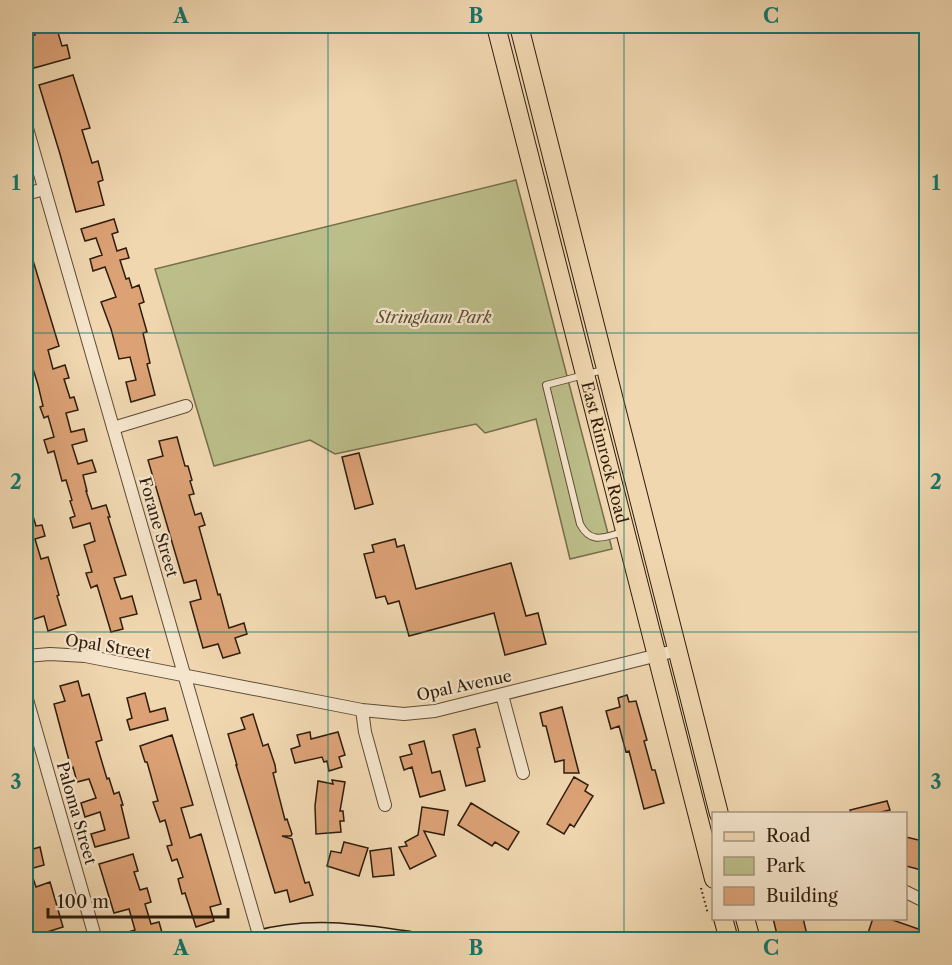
<svg xmlns="http://www.w3.org/2000/svg" width="952" height="965" viewBox="0 0 952 965" font-family="'Libre Caslon Text',serif">
	<style>
		.green { fill: #bcbe8a; stroke: #766e4b; stroke-width: 1.5 }
		.building { fill: #dca276; stroke: #2f1d0c; stroke-width: 1.5 }
		.lines { fill: none; stroke-linecap: round; stroke-linejoin: round }
		.lane-casing { stroke: #5f4c35; stroke-width: 8 }
		.street-casing { stroke: #5f4c35; stroke-width: 14 }
		.secondary-casing { stroke: #2f1d0c; stroke-width: 19 }
		.primary-casing { stroke: #2f1d0c; stroke-width: 20 }
		.path { stroke: #2f1d0c; stroke-width: 2; stroke-dasharray: 1.5 3; stroke-linecap: butt }
		.lane { stroke: #f5e5cc; stroke-width: 6 }
		.street { stroke: #f5e5cc; stroke-width: 12 }
		.secondary { stroke: #f5e5cc; stroke-width: 16 }
		.primary { stroke: #f0d7b0; stroke-width: 18 }
		.grid { fill: none; stroke: #0f766e; stroke-width: 1.5; stroke-opacity: 0.55 }
		.labels { text-anchor: middle; stroke-width: 4.5; stroke-linejoin: round; paint-order: stroke }
		.park-label { font-size: 16px; font-style: italic; fill: #594d32; stroke: #f5e5cc }
		.street-label { font-size: 16px; fill: #2f1d0c; stroke: #f5e5cc }
		.neatline { fill: none; stroke: #0f766e; stroke-width: 2 }
		.grid-label { font-size: 20px; text-anchor: middle; font-weight: bold; fill: #0f766e }
	</style>
	<rect width="100%" height="100%" fill="#f0d7b0"/>
	<filter id="stains"><feTurbulence type="fractalNoise" baseFrequency=".00333" numOctaves="4"/><feColorMatrix values="0 0 0 0 .2 0 0 0 0 .09 0 0 0 0 .02 0 0 0 .5 -.17"/></filter>
	<radialGradient id="worn" r=".72"><stop offset=".6" stop-color="#630" stop-opacity="0"/><stop offset="1" stop-color="#630" stop-opacity=".3"/></radialGradient>
	<!-- green -->
	<path class="green" d="M516,180L612,549L570,559L536,419L485,433L476,424L335,454L310,440L214,466L155,269Z"/>
	<!-- building -->
	<path class="building" d="M33,26H56L62,46L67,45L70,58L34,68L26,40V37L35,35Z
		M73,75L90,128L82,130L92,163L98,161L103,180L98,182L104,205L76,212L60,154L39,85Z
		M114,219L118,232L112,234L117,251L126,248L129,258L120,260L126,279L129,278L132,288L139,285L144,302L139,304L147,332L143,333L150,363L147,364L155,395L131,402L126,382L136,380L130,357L119,359L111,329L101,302L116,297L105,267L93,271L90,259L102,255L96,238L85,241L81,229Z
		M26,244H28L59,346L48,350L53,369L65,365L69,378L64,379L70,398L74,397L78,410L66,413L71,432L84,429L87,441L72,445L78,464L92,460L96,472L83,475L87,491H86L92,509L106,505L110,517H108L126,575L114,578L121,599L132,596L137,614L120,618L123,629L111,632L97,585L91,588L86,573L92,572L84,545L95,541L90,523L73,528L70,518L75,516L70,501L72,500L66,480L62,481L54,451L48,453L44,440L54,437L48,416L44,418L40,407L43,406L38,385L30,359L27,360L26,354Z
		M177,437L185,466H188L192,480L190,481L194,494L189,495L195,515L201,513L205,525L199,527L218,595L220,594L229,628L244,623L247,634L235,638L240,653L223,658L218,644L203,648L190,602L201,599L196,580L184,583L148,460L163,456L159,441Z
		M359,453L373,504L355,509L342,457Z
		M26,500H28L36,526L42,525L45,536L35,539L41,559L48,557L59,595L57,596L66,625L48,631L44,616L28,621L26,610V578L29,577L26,565Z
		M395,539L397,547L404,545L416,589L511,563L526,616L538,613L546,644L505,655L494,613L409,636L399,601L388,604L385,596L376,598L364,554L374,552L372,545Z
		M78,681L82,696L89,694L102,740L96,742L107,779L109,778L114,794L119,792L123,805H121L129,838L95,847L91,834L105,830L100,812L85,817L81,803L96,798L89,779L77,782L73,767L71,768L54,704L65,701L60,686Z
		M145,693L150,712L165,708L168,720L130,730L127,720L132,718L127,698Z
		M627,695L629,702L636,701L647,740L644,741L652,770H655L664,803L644,809L629,751L626,752L619,726L611,729L606,711L620,707L618,698Z
		M562,707L579,773H564V760L555,762L546,726H543L540,713Z
		M253,714L263,746L268,744L275,765L276,772L273,773L285,820L287,819L292,834L291,836H282L292,839L305,883L309,882L313,895L290,902L287,890L275,893L236,765H237L228,734L245,729L241,718Z
		M475,729L480,747L477,748L485,781L466,786L453,735Z
		M310,732L311,739L338,732L345,755L339,757L342,767L329,771L327,761L324,762L322,757L295,763L291,749L300,746L297,735Z
		M172,735L193,805L181,808L190,838L201,834L221,904L210,907L214,921L196,927L185,893L182,894L178,879L183,877L177,859L172,861L167,846L172,845L165,820L160,822L153,802L158,801L147,762H145L140,746Z
		M424,741L432,773L440,771L445,790L420,797L412,767L404,770L400,757L412,754L409,745Z
		M574,777L588,785L585,791L593,796L574,827L570,824L564,834L547,824Z
		M332,780L345,782L340,811H343L344,821H340L341,832L316,834L315,806L318,781L333,784Z
		M887,801L890,810L877,813H851L850,810Z
		M471,803L519,832L508,850L495,842L492,846L458,825Z
		M422,807L448,811L444,835L424,831L436,856L410,869L399,847L407,846L405,842L418,835Z
		M906,837L927,842V863L925,871L906,866Z
		M344,842L368,848L359,876L327,866L331,851L341,853Z
		M40,847L44,865L30,869L36,887L50,882L63,927L47,932L49,939H30L26,924V851Z
		M391,848L394,875L373,877L370,851Z
		M133,854L138,871L134,872L140,890L147,888L151,902L145,904L151,924L159,922L163,936L151,939H111V937L135,930L129,909L114,913L99,864Z
		M773,918H803L808,939H778Z
		M873,918H887L927,932V939H866Z"/>
	<g class="lines">
		<defs>
			<path id="lane" d="M603,370L546,385L580,524C591,545 604,537 623,532"/>
			<path id="street" d="M26,125L260,938
				M26,194L44,189
				M113,428L186,406
				M26,656L50,654L85,656L362,710L404,714L435,711L678,650
				M502,695L523,773
				M26,696L96,940
				M362,710L365,732L385,805
				M906,892L926,902"/>
			<path id="secondary" d="M255,940C306,925 357,932 409,940"/>
			<g id="primary">
				<path id="s1" d="M496,26L714,879"/>
				<path d="M519,26L719,814"/>
				<path d="M723,918L729,940"/>
				<path d="M745,918L751,940"/>
			</g>
		</defs>
		<!-- lane casing -->
		<use href="#lane" class="lane-casing"/>
		<!-- street casing -->
		<use href="#street" class="street-casing"/>
		<!-- secondary casing -->
		<use href="#secondary" class="secondary-casing"/>
		<!-- primary casing -->
		<use href="#primary" class="primary-casing"/>
		<!-- path -->
		<path class="path" d="M701,888L708,914"/>
		<!-- lane -->
		<use href="#lane" class="lane"/>
		<!-- street -->
		<use href="#street" class="street"/>
		<!-- secondary -->
		<use href="#secondary" class="secondary"/>
		<!-- primary -->
		<use href="#primary" class="primary"/>
	</g>
	<!-- grid -->
	<path class="grid" d="M328,26V940M624,26V940M26,333H926M26,632H926"/>
	<g class="labels">
		<!-- park labels -->
		<g class="park-label">
			<text x="434" y="323">Stringham Park</text>
		</g>
		<!-- street labels -->
		<g class="street-label">
			<text dy="6" stroke="none"><textPath href="#s1" startOffset="440">East Rimrock Road</textPath></text>
			<text transform="translate(159 527) rotate(74)" y="6">Forane Street</text>
			<text transform="translate(108 646) rotate(9)" y="6">Opal Street</text>
			<text transform="translate(464 685) rotate(-12)" y="6">Opal Avenue</text>
			<text transform="translate(77 813) rotate(74)" y="6">Paloma Street</text>
		</g>
	</g>
	<!-- margin -->
	<rect width="952" height="965" fill="none" stroke="#f0d7b0" stroke-width="66"/>
	<!-- legend -->
	<rect x="712" y="812" width="195" height="108" fill="#f5e5cc" stroke="#a6957f" stroke-width="1.5"/>
	<rect x="724" y="832" width="30" height="9" fill="#f0d7b0" stroke="#a6957f" stroke-width="1.5"/>
	<text x="766" y="842" font-size="18" fill="#2f1d0c">Road</text>
	<rect x="724" y="857" width="30" height="18" fill="#bcbe8a" stroke="#a6957f" stroke-width="1.5"/>
	<text x="766" y="872" font-size="18" fill="#2f1d0c">Park</text>
	<rect x="724" y="887" width="30" height="18" fill="#dca276" stroke="#a6957f" stroke-width="1.5"/>
	<text x="766" y="902" font-size="18" fill="#2f1d0c">Building</text>
	<!-- scale -->
	<path d="M48 908v9h180v-9" fill="none" stroke="#2f1d0c" stroke-width="3"/>
	<text x="57" y="908" font-size="18" fill="#2f1d0c" stroke="#f5e5cc" stroke-width="4.5" paint-order="stroke">100 m</text>
	<rect x="33" y="33" width="886" height="899" class="neatline"/>
	<g class="grid-label">
		<text x="181" y="23">A</text>
		<text x="476" y="23">B</text>
		<text x="771" y="23">C</text>
		<text x="16" y="190">1</text>
		<text x="936" y="190">1</text>
		<text x="16" y="489">2</text>
		<text x="936" y="489">2</text>
		<text x="16" y="789">3</text>
		<text x="936" y="789">3</text>
		<text x="181" y="955">A</text>
		<text x="476" y="955">B</text>
		<text x="771" y="955">C</text>
	</g>
	<rect width="100%" height="100%" filter="url(#stains)"/>
	<rect width="100%" height="100%" fill="url(#worn)"/>
</svg>
